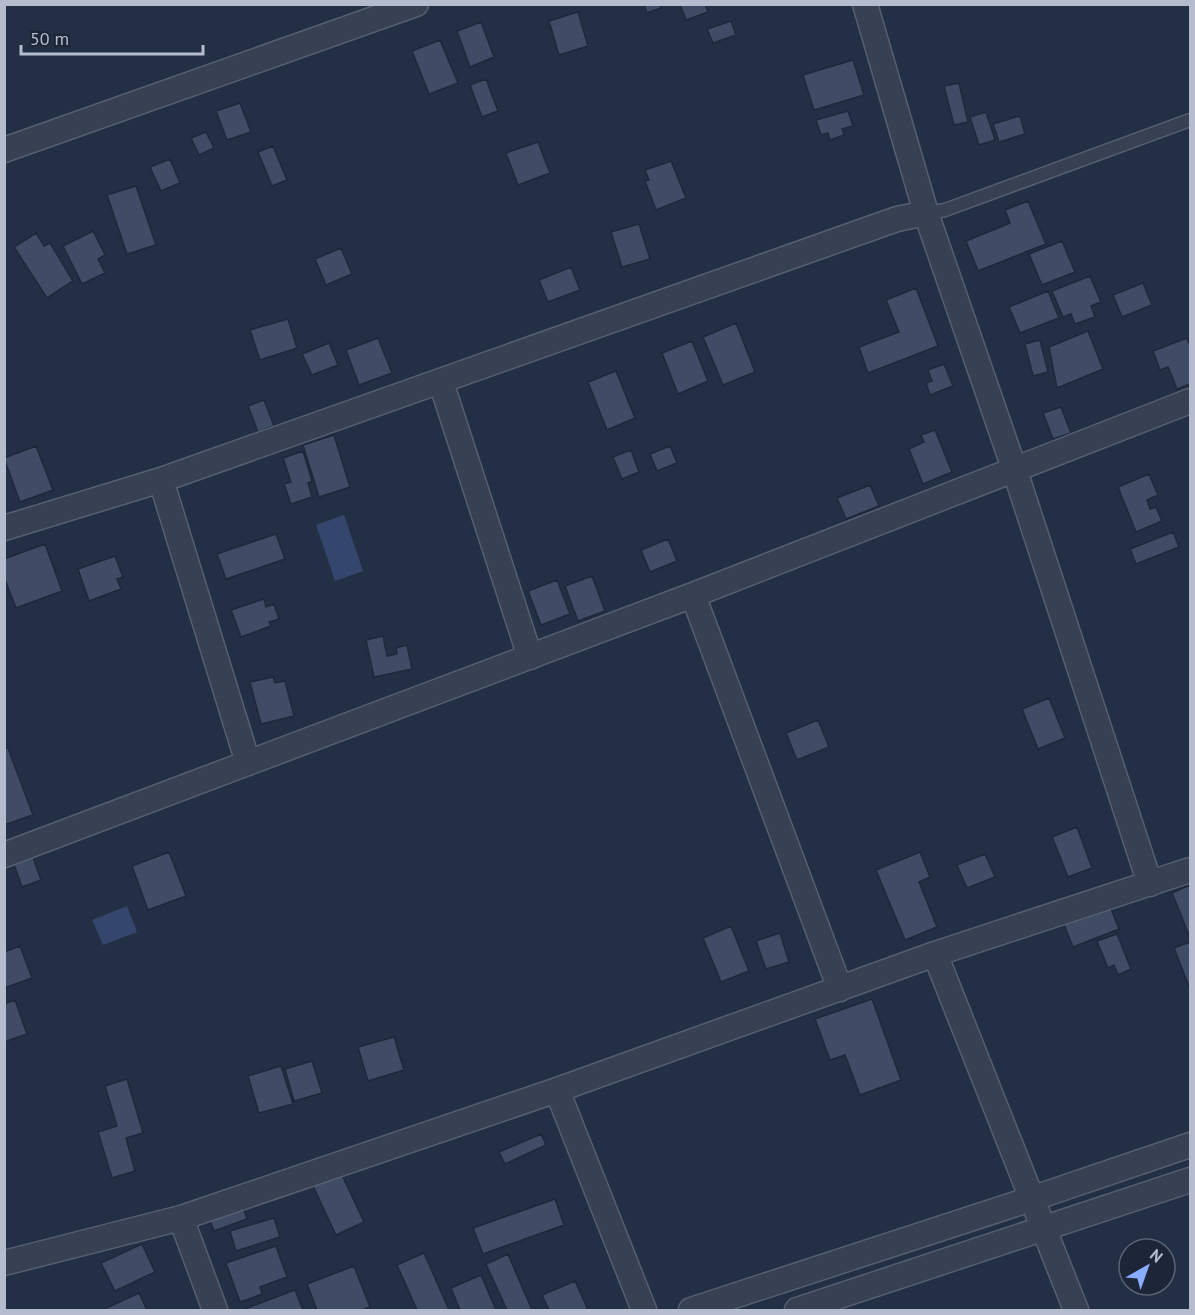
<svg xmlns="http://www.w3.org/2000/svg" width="1195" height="1315" viewBox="0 0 1195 1315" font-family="'PT Sans',sans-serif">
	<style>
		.water { fill: #34466b }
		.building { fill: #404b65; stroke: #1f283b; stroke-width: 1.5 }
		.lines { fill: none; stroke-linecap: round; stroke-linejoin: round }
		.lane-casing { stroke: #565f71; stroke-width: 15 }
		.street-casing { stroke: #565f71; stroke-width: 27 }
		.lane { stroke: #384153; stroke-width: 12 }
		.street { stroke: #384153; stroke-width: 24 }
	</style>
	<rect width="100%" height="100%" fill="#232f44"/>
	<!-- water -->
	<path class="water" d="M344,515L363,571L335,581L316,525Z
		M127,906L137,932L103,945L92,920Z"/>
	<!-- building -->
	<path class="building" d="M644,4H660L661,8L647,13Z
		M680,4H705L708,12L686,20Z
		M578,12L588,46L559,55L549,21Z
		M731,21L736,35L713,43L707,29Z
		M481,22L494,57L470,67L457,31Z
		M440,40L458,83L429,94L412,51Z
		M853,60L864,95L814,110L803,75Z
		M486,79L498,111L482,117L470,85Z
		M959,83L968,122L954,125L944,86Z
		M240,103L251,132L227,140L216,111Z
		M848,111L853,126L842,129L844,135L830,140L828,133L821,135L816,120Z
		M986,112L995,140L979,145L970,117Z
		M1020,116L1025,134L999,142L993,124Z
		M206,132L214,148L199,155L191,138Z
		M538,142L550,173L518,185L506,153Z
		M273,146L287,180L272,186L258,152Z
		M170,159L180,183L161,191L150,167Z
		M671,161L686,198L656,210L645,181L649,180L645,170Z
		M136,186L156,245L127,254L107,195Z
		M1028,201L1046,244L978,271L966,241L1010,223L1005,210Z
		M639,224L650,259L622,267L611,232Z
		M93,231L105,255L98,259L105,273L82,284L63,246Z
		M36,233L44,246L50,243L73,281L47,298L14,247Z
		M1062,241L1075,272L1042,285L1029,254Z
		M341,248L352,274L326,285L315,259Z
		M571,267L580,290L548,302L539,280Z
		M1090,276L1101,302L1091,306L1095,317L1075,324L1071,314L1063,317L1052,291Z
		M1143,283L1152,305L1122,317L1113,295Z
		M916,288L938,346L868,373L859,347L899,332L886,300Z
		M1048,291L1059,318L1020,333L1009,307Z
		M288,319L297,348L260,360L250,330Z
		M736,323L755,372L723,385L703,337Z
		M1088,331L1103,369L1057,388L1049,347Z
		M378,338L392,373L359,385L346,350Z
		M1187,338L1190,346V384L1177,389L1168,367L1160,370L1153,351Z
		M1040,340L1048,372L1033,376L1025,344Z
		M692,341L708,381L678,394L662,353Z
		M329,343L338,365L312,375L302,354Z
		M944,364L953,386L930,395L926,383L932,381L928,370Z
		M616,371L635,418L607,430L588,382Z
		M264,400L274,426L258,432L248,406Z
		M1061,407L1071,433L1053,439L1043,413Z
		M935,430L952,472L923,484L909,449L924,442L921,435Z
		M334,435L350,487L319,497L303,445Z
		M36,446L53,490L20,502L4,458Z
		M670,446L677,463L657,471L650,454Z
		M631,450L639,472L622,479L613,457Z
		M303,451L312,481L308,483L312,497L291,504L284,484L291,482L283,458Z
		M1149,474L1158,495L1147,500L1150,509L1156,507L1162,521L1136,532L1118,487Z
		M870,485L879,506L846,519L837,498Z
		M1173,532L1179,547L1136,564L1130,549Z
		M276,534L285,559L226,579L217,554Z
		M668,539L677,561L650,572L641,550Z
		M45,544L62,591L16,608L4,577V559Z
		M115,556L123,577L117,579L121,589L89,601L78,569Z
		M592,576L605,611L578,621L565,586Z
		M557,580L570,614L541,625L528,591Z
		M264,599L266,607L274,604L279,619L269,622L271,626L241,637L231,610Z
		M383,636L387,656L397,654L396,648L407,645L412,669L374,677L366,640Z
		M273,677L275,683L285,681L294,716L261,724L250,682Z
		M1049,698L1065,738L1038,749L1022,709Z
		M818,720L829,747L797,760L786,733Z
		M8,748L33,815L4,825V749Z
		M1077,827L1092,868L1068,877L1052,837Z
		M31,852L41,880L22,887L12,859Z
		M169,852L186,896L148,910L132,866Z
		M920,852L930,877L919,882L937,927L905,940L876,870Z
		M985,854L995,877L967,888L957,865Z
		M1190,885V935H1189L1172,893Z
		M1108,901L1119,929L1073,947L1062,920Z
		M731,926L749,971L721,982L703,938Z
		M780,933L789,962L766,969L756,941Z
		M1117,934L1131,969L1118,975L1114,965L1108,968L1097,941Z
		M1190,942V989L1174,948Z
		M20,946L32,978L4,988V952Z
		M872,999L901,1080L860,1095L845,1055L830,1060L815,1019Z
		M15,1000L27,1034L4,1042V1004Z
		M394,1037L404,1070L368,1081L358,1047Z
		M312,1061L322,1093L294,1101L285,1069Z
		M281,1066L293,1104L259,1113L248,1076Z
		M127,1079L143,1133L126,1138L135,1171L112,1178L98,1132L117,1126L105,1086Z
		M541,1134L546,1145L505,1164L499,1152Z
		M341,1173L364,1222L336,1235L313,1186Z
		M555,1199L564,1225L483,1254L473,1228Z
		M241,1201L247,1219L214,1231L207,1213Z
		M274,1218L280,1237L236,1251L230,1231Z
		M142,1244L155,1272L115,1291L101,1263Z
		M276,1246L287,1277L260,1287L262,1294L240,1302L226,1263Z
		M424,1253L449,1310H417L397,1265Z
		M508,1254L532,1310H507L486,1264Z
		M354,1266L370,1307L362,1310H317L307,1284Z
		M481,1275L496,1310H460L451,1288Z
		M575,1281L588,1310H549L542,1295Z
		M295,1290L303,1310H248L247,1308Z
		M139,1293L147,1310H102Z"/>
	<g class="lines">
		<defs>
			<path id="lane" d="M926,213L945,210L1190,120"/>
			<path id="street" d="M865,4L926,213L1015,471L1150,884
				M4,150L416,4
				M441,382L530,657
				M161,480L248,763
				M4,528L161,480L897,219L926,213
				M693,595L840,989
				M4,855L693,595L1190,401
				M935,954L1076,1310
				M557,1090L644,1310
				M181,1218L215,1310
				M4,1263L181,1218L557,1090L935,954L1190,870
				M691,1310L1031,1199L1190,1145
				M797,1310L1190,1180"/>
		</defs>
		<!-- lane casing -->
		<use href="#lane" class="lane-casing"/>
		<!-- street casing -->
		<use href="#street" class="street-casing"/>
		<!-- lane -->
		<use href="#lane" class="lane"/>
		<!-- street -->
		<use href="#street" class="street"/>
	</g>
	<!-- border -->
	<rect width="1195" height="1315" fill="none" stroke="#b5bccd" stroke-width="12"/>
	<!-- north arrow -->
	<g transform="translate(1147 1267) rotate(40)"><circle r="28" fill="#1d2639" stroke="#5a6274" stroke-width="1.5"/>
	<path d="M0-4.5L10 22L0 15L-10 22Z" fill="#88acff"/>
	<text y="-9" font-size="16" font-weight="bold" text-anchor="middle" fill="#b5bccd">N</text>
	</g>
	<!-- scale -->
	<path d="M21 45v9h182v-9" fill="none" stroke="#b5bccd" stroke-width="3"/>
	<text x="30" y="45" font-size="18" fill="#b5bccd" stroke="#1d2639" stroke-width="4.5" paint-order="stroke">50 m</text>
</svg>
